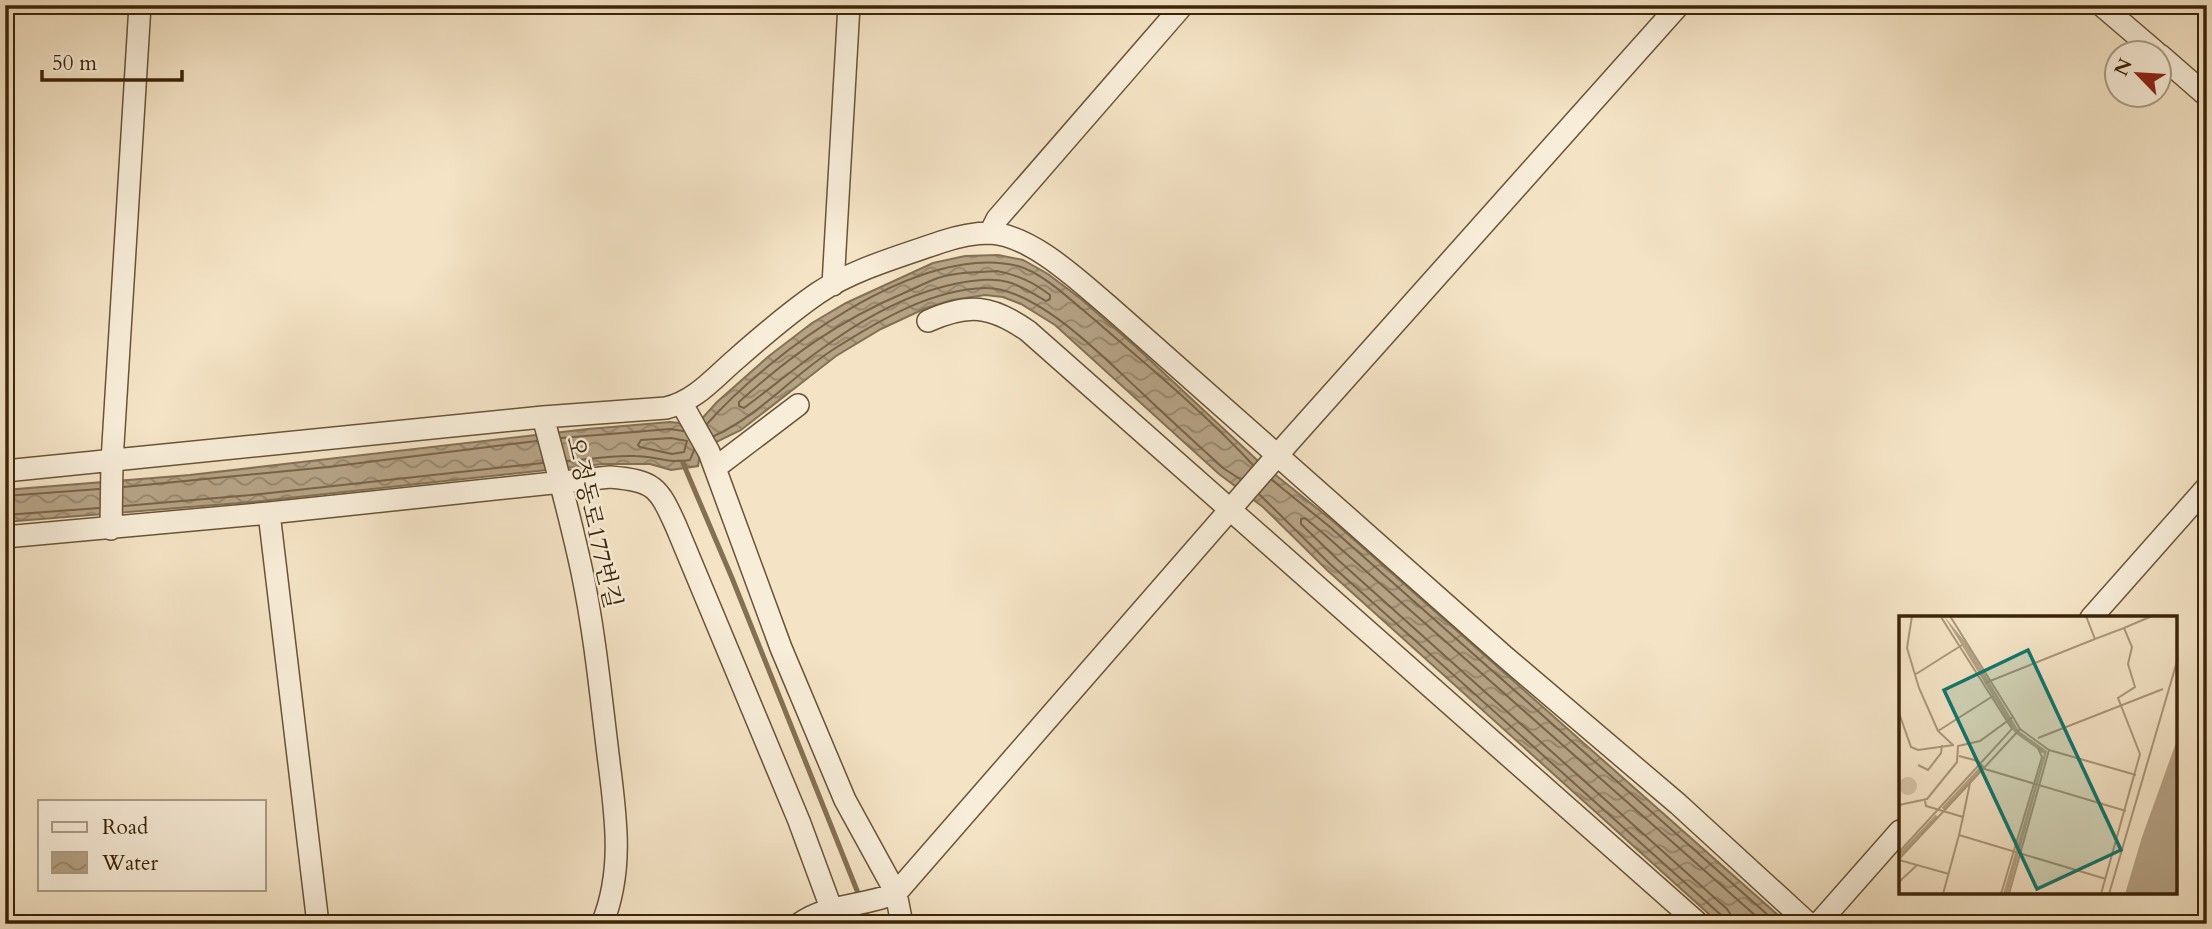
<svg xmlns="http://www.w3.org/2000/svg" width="2212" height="929" viewBox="0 0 2212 929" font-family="Cardo,'Noto Serif KR',serif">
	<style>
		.water { fill: url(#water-waves); stroke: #847053; stroke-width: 2 }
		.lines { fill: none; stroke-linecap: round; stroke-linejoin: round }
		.shore { stroke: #786346; stroke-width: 2 }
		.stream { stroke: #847053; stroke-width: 5 }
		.minor-casing { stroke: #695437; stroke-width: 24 }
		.minor { stroke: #f8edd9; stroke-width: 21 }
		.labels { text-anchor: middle; stroke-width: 5; stroke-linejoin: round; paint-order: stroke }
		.street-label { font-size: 24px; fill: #3b2408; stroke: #f8edd9 }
		.inset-river { fill: none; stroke: #b5a285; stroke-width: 3.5 }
		.inset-road { fill: none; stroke: #aa9779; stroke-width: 2 }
		.view { fill: #0f766e; fill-opacity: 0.15; stroke: #0f766e; stroke-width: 3.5 }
		.inset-edge { fill: none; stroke: #3b2408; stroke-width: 3.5 }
	</style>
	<defs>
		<pattern id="water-waves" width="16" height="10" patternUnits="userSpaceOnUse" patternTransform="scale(1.75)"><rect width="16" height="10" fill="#b5a285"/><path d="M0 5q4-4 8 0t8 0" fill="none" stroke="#94846b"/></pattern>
	</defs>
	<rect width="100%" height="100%" fill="#f4e3c5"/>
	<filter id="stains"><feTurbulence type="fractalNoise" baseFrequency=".00286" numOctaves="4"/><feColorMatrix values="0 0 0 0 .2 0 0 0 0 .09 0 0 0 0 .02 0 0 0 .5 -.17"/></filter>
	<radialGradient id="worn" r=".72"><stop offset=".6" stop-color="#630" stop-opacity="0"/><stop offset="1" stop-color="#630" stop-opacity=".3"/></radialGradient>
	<!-- water -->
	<path class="water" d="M998,255L1023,260L1048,274L1081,299L1136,347L1257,460L1334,522L1788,924H1720L1327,570L1263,507L1219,474L1055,325L1021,304L1003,297L985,295L952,300L926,308L881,329L836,356L741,430L712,444L700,454L698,466L671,470L650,464H603L252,502L5,522V490L190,475L588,429L670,422L689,424L698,423L717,402L769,356L812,323L846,303L933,263L965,256Z"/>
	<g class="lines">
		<!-- shore -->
		<path class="shore" d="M997,271C1018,275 1033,282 1050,295V299L1046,301C1034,294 1022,286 1008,282C993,278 979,280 965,282C878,296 812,357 744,408L739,406V402C790,356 840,320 904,293C915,288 927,282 938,278C957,272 977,272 997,271Z
			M707,424C769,354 920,241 1018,266C1044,273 1075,304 1096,321C1149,367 1205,413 1253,465
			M714,436C759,416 793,375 834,349C878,321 932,289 985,288C1037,287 1105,359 1141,392C1168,418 1196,443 1223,468L1240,479
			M561,438L670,429L683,431
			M671,438L687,441L684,452L672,454L640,447L638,445L641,440Z
			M567,461C590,459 613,455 635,456C656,456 669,464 690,460L694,450
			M1272,480L1330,527L1778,924
			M124,487L328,467L537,441
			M1259,494L1331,565L1721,915L1724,924
			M5,496L99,489
			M124,506L251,495L543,463
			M5,515L99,508
			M1733,924L1731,915L1727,909L1337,559L1301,524V519L1305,518L1324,534L1765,924"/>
		<!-- stream -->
		<path class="stream" d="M683,463L732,578L860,898
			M864,907L870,924"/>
		<defs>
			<path id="minor" d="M2101,5L2156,52
				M2160,55L2207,96
				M990,233L997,219L1183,5
				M833,285L849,5
				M928,321C968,303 991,305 1028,331L1699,924
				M682,404L709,452L781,648L845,800L896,893L902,924
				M715,468L798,405
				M5,471L543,417
				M269,513L318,924
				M111,529L112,461L140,5
				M5,537L269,513L610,477C654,481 658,486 676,526L799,821L837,924
				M2091,618L2207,487
				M602,924C626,866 614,806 607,746C600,688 594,629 582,572C571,520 557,469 543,417L666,408C695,401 713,379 735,360C761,337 789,313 818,293C854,269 901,256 941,242C956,237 974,233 990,233C1032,235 1080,282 1111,308L1504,656L1678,804L1809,924
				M799,924C828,903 864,907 896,893L1288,443L1679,5
				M1818,924L1900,831"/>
		</defs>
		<!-- minor casing -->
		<use href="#minor" class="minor-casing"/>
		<!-- minor -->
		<use href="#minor" class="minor"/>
	</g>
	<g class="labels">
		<!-- street labels -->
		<g class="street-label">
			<text transform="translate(594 522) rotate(77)" y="8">오정동로177번길</text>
		</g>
	</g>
	<!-- overview -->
	<g transform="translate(1899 616)">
		<rect width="278" height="278" fill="#f4e3c5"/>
		<path d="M0 170a9 9 0 1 1 18 0a9 9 0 1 1-18 0Z" fill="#d5c3a5"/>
		<path d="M45,0L68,28L120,115L148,135L109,278H104L145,138L116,117ZM278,124V278H226L243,221Z" fill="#b5a285"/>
		<path class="inset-river" d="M44,193L83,151M0,240L38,200"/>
		<path class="inset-road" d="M13,0L8,32L20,72L39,115L54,129M51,0L114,101M187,0L196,23L225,12L233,31L229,48L236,71L219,82L241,138L202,278M225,12L253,0M17,58L63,29M86,67L196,23M0,97L12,131L19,134L55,129M39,115L94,80M139,122L264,73M150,134L237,159M60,140L79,145L86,153L227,195M19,149L29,154L42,137L43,129M26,185L27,190L64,201L60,219L207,263M0,189L28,183L58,146L59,130L81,125L114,101L121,113L150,134M64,201L71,167L121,113M0,236L113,113L42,1M0,243L70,168M0,244L50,258M0,266L18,249M44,278L60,219M102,278L143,141L139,132M110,278L150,134M210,278L279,42"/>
		<path class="view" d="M129,34L222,234L138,273L45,74Z"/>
		<rect width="278" height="278" class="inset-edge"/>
	</g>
	<!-- margin -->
	<rect width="2212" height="929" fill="none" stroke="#f4e3c5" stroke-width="28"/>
	<rect x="7" y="7" width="2198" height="915" fill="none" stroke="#3b2408" stroke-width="3.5"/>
	<rect x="14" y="14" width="2184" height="901" fill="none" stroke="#3b2408" stroke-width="2"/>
	<!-- legend -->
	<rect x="38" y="800" width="228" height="91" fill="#f8edd9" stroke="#ac9d85" stroke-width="2"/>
	<rect x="52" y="822" width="35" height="10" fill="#f8edd9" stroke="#ac9d85" stroke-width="2"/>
	<text x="102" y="834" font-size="21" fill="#3b2408">Road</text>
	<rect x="52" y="852" width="35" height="21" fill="url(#water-waves)" stroke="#ac9d85" stroke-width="2"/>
	<text x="102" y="870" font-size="21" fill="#3b2408">Water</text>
	<!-- north arrow -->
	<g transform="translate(2138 74) rotate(295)"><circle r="33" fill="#f8edd9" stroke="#ac9d85" stroke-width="2"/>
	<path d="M0-5L12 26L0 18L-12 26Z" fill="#8f2418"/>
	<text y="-10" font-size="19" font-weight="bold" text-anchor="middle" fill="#3b2408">N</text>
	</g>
	<!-- scale -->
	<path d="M42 70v10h140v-10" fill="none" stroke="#3b2408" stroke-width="3.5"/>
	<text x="52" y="70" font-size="21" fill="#3b2408" stroke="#f8edd9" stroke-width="5" paint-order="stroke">50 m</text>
	<rect width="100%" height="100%" filter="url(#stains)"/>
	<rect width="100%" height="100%" fill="url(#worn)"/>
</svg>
